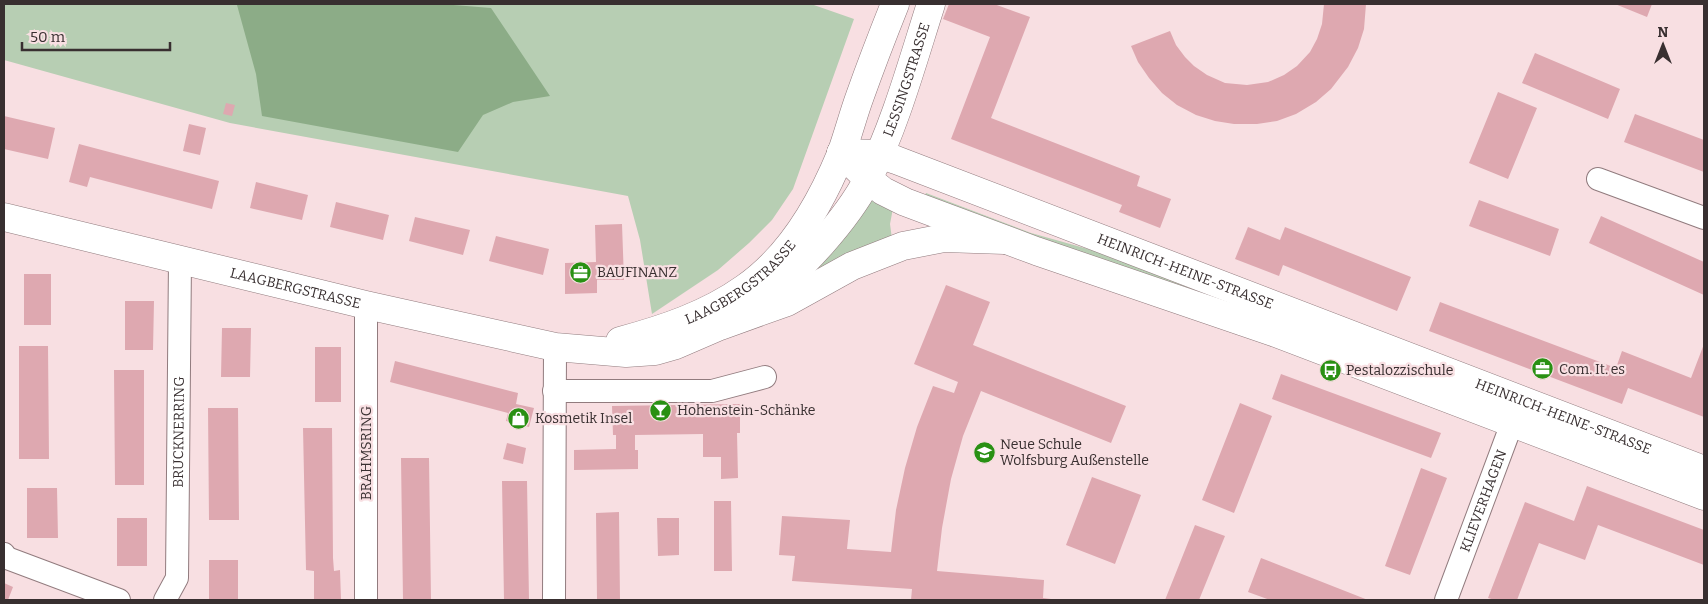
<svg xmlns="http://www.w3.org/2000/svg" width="1708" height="604" viewBox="0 0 1708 604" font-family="Bitter,serif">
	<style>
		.green { fill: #b7ceb3 }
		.forest { fill: #8cac87 }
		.building { fill: #dea8b0 }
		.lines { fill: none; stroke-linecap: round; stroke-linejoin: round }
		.minor-casing { stroke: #917b7e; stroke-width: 24 }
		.tertiary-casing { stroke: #917b7e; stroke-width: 29 }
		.minor { stroke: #fff; stroke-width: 22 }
		.tertiary { stroke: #fff; stroke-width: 28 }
		.labels { text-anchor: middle; stroke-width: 4.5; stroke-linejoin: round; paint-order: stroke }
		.street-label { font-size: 14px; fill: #382f30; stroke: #f8dfe2 }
		.poi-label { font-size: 14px; fill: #382f30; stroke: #f8dfe2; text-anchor: start }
	</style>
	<rect width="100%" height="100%" fill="#f8dfe2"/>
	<!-- green -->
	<path class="green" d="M4,4H811L854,19L793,189L772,220L749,243L718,270L652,314L640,240L628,196L230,123L4,60Z
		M926,193L1031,233L1113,256L1214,294L1266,319L924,198Z
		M869,199L893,208L890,224L892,239L816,273L813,269Z"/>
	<!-- forest -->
	<path class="forest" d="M265,4H441L491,8L550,96L513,102L483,115L458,152L262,116L256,74L237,5Z"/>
	<!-- building -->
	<path class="building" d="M949,4H994L1030,17L991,118L1140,176L1137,186L1171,199L1160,228L1119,212L1122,205L951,139L990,37L943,19Z
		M1324,4H1366L1364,29L1358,48L1348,67L1331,89L1316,102L1296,114L1277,121L1257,124H1234L1215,121L1196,115L1177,105L1162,93L1149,78L1138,62L1131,46L1170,31L1176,45L1185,57L1194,66L1207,75L1225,83L1247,85L1268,82L1284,75L1297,66L1310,52L1317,39L1322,24Z
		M1615,4H1652L1647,17Z
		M1535,53L1620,89L1608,119L1522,83Z
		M1498,92L1537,108L1508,179L1469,163Z
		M226,103L235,105L232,116L223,114Z
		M1635,114L1704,140V172L1624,142Z
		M4,116L55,128L48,159L4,149Z
		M189,124L206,128L200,155L183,151Z
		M79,144L219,181L212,209L90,177L87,187L69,182Z
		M256,182L308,195L302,220L250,208Z
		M1479,200L1559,229L1550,256L1469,226Z
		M336,202L389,215L383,240L330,227Z
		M1601,216L1704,262V295L1589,243Z
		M415,217L470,230L463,255L409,241Z
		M622,224L624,280H597V293L565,294V263L596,262L595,225Z
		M1248,227L1280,240L1285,227L1411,277L1397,311L1283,265L1279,276L1235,259Z
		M496,236L549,249L543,275L489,261Z
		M24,274H51V325H24Z
		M946,285L990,302L973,345L1126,406L1111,443L981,391L963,436L951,479L942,528L937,571L1044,580L1043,598L1051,599V600H911L912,589L792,581L795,556L779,555L782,516L850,520L847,549L891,552L896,510L905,468L917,427L933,386L954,393L958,382L914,364Z
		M125,301H154L153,350H125Z
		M1440,302L1616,368L1622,351L1691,378L1704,344V417L1628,388L1622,404L1429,331Z
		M222,328H251L250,377H221Z
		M19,346H48L49,459H19Z
		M315,347H341V402H315Z
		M395,361L518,393L516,404L534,408L529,427L506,421L508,413L390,382Z
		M114,370H144V485H115Z
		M1281,374L1441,433L1431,458L1272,399Z
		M1240,403L1272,416L1234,513L1202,500Z
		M740,404V433H737L738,478L721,479V457H703V434L635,435V450H638V469L574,470V450L616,449V435H613L612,406Z
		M208,408H238L239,520H209Z
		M303,428H332L333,558L334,571L340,570L341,600H314V571L306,570Z
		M507,443L526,448L523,464L503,459Z
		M401,458H429L431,600H403Z
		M1421,468L1447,478L1410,575L1385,566Z
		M1092,477L1141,495L1115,564L1066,545Z
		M502,481H527L529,600H504Z
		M1587,486L1704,530V565L1598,525L1585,560L1539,543L1517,600H1495L1488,598L1525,502L1574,521Z
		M27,488H57L58,538H27Z
		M714,501H731L732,571H714Z
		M619,512L620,600H597L596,513Z
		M117,518H147V566H117Z
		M657,518H679V555L658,556Z
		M1195,525L1225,536L1199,600H1165Z
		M1261,558L1368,600H1270L1248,592Z
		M209,560H238V600H209Z
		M4,583L13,587L8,600H4Z"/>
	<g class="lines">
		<defs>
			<g id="minor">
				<path d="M1598,179L1704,218"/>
				<path d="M366,305V600"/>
				<path d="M554,391H712L765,377"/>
				<path d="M4,554L7,558L119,600"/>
				<path id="s1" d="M165,600L177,578L180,260"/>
				<path d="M554,600L555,347"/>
				<path id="s2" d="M1446,600L1518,407"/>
			</g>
			<g id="tertiary">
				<path d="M841,153L868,179L883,191L905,202L1036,251L1273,332L1704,496"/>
				<path id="s3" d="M841,153L879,154L896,160L1704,470"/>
				<path id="s4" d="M4,217L366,305L555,347L626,353L655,351L676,345L720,326L787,302L852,266L903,246L944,238L1005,240"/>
				<path id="s5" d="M763,297C800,272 847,219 868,179C895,126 913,60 931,4"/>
				<path id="s6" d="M620,341C664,329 707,315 745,288C791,256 820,205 841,154C848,135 853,115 860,96C871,65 883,34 895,4"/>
			</g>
		</defs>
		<!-- minor casing -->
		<use href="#minor" class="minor-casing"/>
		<!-- tertiary casing -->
		<use href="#tertiary" class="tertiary-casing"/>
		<!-- minor -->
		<use href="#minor" class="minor"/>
		<!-- tertiary -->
		<use href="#tertiary" class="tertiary"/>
	</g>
	<!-- icons -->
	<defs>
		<symbol id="office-disc" viewBox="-11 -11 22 22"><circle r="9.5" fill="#299013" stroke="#f8dfe2"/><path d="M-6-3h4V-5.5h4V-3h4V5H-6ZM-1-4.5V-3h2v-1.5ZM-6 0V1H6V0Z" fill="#fff"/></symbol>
		<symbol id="bus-disc" viewBox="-11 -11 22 22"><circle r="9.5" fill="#299013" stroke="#f8dfe2"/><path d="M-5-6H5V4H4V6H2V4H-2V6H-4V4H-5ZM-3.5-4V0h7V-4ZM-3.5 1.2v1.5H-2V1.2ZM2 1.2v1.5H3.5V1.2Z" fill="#fff"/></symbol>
		<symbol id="bar-disc" viewBox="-11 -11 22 22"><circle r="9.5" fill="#299013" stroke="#f8dfe2"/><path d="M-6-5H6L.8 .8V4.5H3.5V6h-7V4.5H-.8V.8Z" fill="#fff"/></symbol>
		<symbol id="shop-disc" viewBox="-11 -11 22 22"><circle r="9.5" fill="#299013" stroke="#f8dfe2"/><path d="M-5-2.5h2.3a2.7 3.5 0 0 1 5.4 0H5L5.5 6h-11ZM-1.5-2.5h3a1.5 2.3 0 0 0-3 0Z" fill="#fff"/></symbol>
		<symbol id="school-disc" viewBox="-11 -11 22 22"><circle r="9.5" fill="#299013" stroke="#f8dfe2"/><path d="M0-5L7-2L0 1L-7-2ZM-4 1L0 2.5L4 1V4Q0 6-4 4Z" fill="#fff"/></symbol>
	</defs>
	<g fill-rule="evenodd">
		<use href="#office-disc" x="568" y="260" width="25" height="25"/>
		<use href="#office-disc" x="1530" y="356" width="25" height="25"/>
		<use href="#bus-disc" x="1318" y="358" width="25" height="25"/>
		<use href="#bar-disc" x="648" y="398" width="25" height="25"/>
		<use href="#shop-disc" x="506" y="406" width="25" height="25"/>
		<use href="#school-disc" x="972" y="440" width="25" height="25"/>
	</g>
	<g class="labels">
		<!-- street labels -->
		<g class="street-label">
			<text dy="5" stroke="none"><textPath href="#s5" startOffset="266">LESSINGSTRASSE</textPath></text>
			<text dy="5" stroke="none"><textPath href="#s3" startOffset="366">HEINRICH-HEINE-STRASSE</textPath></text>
			<text dy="5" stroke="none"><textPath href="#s6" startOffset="136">LAAGBERGSTRASSE</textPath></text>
			<text dy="5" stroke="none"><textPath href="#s4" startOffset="300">LAAGBERGSTRASSE</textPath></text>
			<text dy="5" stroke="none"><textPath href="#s3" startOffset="771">HEINRICH-HEINE-STRASSE</textPath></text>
			<text dy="5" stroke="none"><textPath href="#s1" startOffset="171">BRUCKNERRING</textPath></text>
			<text transform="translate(366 453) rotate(-90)" y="5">BRAHMSRING</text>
			<text dy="5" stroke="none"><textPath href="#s2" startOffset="106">KLIEVERHAGEN</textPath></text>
		</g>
		<!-- poi labels -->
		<g class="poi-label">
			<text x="597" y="277">BAUFINANZ</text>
			<text x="1559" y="374">Com. It. es</text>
			<text x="1346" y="375">Pestalozzischule</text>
			<text x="677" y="415">Hohenstein-Schänke</text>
			<text x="535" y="423">Kosmetik Insel</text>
			<text x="1000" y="449">Neue Schule<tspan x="1000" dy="16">Wolfsburg Außenstelle</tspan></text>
		</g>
	</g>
	<!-- border -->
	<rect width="1708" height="604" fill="none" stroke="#382f30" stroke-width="10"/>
	<!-- north arrow -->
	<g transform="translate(1663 45)" stroke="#f8dfe2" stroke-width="4" paint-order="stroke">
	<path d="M0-4L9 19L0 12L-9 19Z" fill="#382f30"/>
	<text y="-8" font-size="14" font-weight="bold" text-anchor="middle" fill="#382f30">N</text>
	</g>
	<!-- scale -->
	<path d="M22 42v8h148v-8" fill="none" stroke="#382f30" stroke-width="2.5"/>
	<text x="30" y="42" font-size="15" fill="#382f30" stroke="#f8dfe2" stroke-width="4" paint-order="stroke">50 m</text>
</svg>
